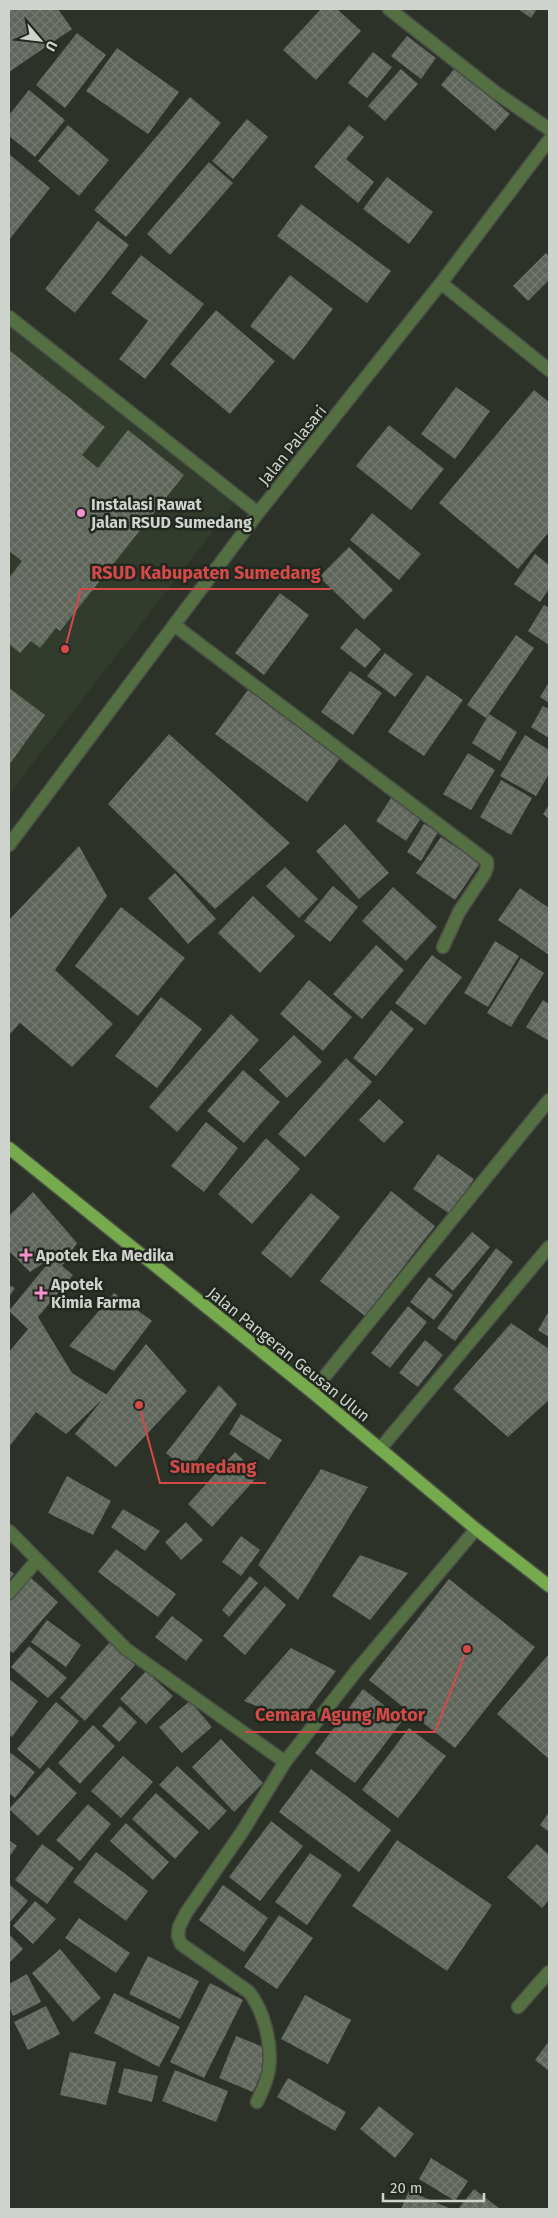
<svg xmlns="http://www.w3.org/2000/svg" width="558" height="2218" viewBox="0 0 558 2218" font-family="'Fira Sans',sans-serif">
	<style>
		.built { fill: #323c2c }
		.building { fill: url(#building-cross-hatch) }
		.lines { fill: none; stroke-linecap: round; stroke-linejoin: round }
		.minor-casing { stroke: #494f46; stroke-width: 15 }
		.major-casing { stroke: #494f46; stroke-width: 15 }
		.minor { stroke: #546f42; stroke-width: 12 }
		.major { stroke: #76ab4d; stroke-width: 12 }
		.poi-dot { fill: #f690cf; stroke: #22281f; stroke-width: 2 }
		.labels { text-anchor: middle; stroke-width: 5; stroke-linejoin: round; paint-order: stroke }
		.street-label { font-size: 16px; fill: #cfd3cd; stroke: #22281f }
		.poi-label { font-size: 16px; font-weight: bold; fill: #cfd3cd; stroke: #22281f; text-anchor: start }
		.leader { fill: none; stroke: #d54a49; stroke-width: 2 }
		.callout-dot { fill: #d54a49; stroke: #22281f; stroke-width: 2 }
		.callout-label { font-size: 18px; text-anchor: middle; font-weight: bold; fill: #d54a49; stroke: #22281f; stroke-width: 5; stroke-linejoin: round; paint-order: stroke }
	</style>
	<defs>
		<pattern id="building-cross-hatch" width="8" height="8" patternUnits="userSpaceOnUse" patternTransform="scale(1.25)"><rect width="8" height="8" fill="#5e655a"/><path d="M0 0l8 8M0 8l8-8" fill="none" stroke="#747a70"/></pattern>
	</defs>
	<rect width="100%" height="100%" fill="#2c3228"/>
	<!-- built -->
	<path class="built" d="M9,326L234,504L9,794Z"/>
	<!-- building -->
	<path class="building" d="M9,9H58L72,29L9,72Z
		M321,9H337L361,31L316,80L283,50Z
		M518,9H537L531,18Z
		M77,33L106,55L65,108L36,85Z
		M407,36L436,58L421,79L391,56Z
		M117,48L179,92L148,134L86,91Z
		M373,52L392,67L367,98L348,83Z
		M455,68L510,114L495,131L441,85Z
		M401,69L418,84L385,121L368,106Z
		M29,90L65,120L35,157L9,136V115Z
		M190,97L221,123L126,237L94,210Z
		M247,119L268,137L233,179L212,161Z
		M68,125L109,160L79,196L38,161Z
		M349,125L364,137L346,159L374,182L358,203L314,167Z
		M9,154L50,188L9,240Z
		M209,162L233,183L170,255L147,234Z
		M387,177L433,212L409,244L363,209Z
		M301,204L391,271L367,303L277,236Z
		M98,221L129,245L75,313L45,289Z
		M546,253L549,256V280L528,301L513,286Z
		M141,255L204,304L145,379L119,359L148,321L111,293Z
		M290,275L333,309L294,360L250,326Z
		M216,310L275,361L230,414L170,364Z
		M9,350L105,427L82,455L98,468L128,430L184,475L60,631L56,628L40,648L31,641L20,653L9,644V578L22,561L9,551Z
		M456,387L490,411L455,459L421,434Z
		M534,390L549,402V532L518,569L439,503Z
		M389,425L444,469L411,510L356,466Z
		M372,513L421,554L399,580L350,540Z
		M349,547L393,590L364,620L319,577Z
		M535,554L549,565V589L540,602L514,584Z
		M280,593L309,615L264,675L235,653Z
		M544,605L549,608V645L528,631Z
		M356,628L381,649L365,668L340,648Z
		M516,635L534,648L486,718L467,705Z
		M385,653L413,674L395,697L367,676Z
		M350,671L382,693L353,735L321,712Z
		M427,675L463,700L424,756L388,732Z
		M549,682V703L540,697Z
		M9,688L45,715L9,765Z
		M248,690L340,758L307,802L215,734Z
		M543,706L549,709V738L531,727Z
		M489,714L517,732L500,761L472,743Z
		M169,734L290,843L215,909L108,804Z
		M525,735L549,750V774L536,796L500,776Z
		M468,753L495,770L471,810L443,794Z
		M501,780L532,798L511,835L480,817Z
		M391,798L421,818L406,841L376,821Z
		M549,805V819L543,814Z
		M345,824L389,873L359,899L316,851Z
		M424,824L438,832L421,861L407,852Z
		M441,837L480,863L455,900L416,873Z
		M79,846L107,896L55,970L113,1024L72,1067L20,1023L9,1035V920Z
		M285,867L318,899L299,918L266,886Z
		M175,873L216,919L188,944L148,898Z
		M333,886L358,907L330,942L304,921Z
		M393,887L437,927L406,961L362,921Z
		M520,888L549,908V955L498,920Z
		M253,896L295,936L260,973L218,933Z
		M121,907L185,958L138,1016L75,966Z
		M495,941L519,956L488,1007L464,993Z
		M376,945L404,970L362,1019L333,994Z
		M432,955L462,977L425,1025L395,1003Z
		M521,958L544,973L511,1027L487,1013Z
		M309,980L352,1017L323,1051L280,1014Z
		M161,997L202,1029L157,1088L115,1056Z
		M543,1000L549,1004V1041L526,1027Z
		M391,1010L414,1029L376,1076L353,1058Z
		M231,1014L259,1040L177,1132L149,1107Z
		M294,1035L322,1062L287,1098L259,1070Z
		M346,1058L372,1082L305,1157L278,1134Z
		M243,1070L280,1102L244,1143L207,1111Z
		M379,1099L404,1122L384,1143L359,1120Z
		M206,1122L238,1148L204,1192L171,1166Z
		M266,1138L300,1169L252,1224L218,1194Z
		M438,1154L474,1179L450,1214L413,1189Z
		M391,1191L435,1226L365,1316L320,1281Z
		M33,1192L77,1243L62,1266L73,1275L38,1317L72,1373L107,1395L66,1434L36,1412L9,1447V1352L28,1329L9,1311L53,1257L30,1272L9,1251V1216Z
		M311,1193L340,1217L291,1278L261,1253Z
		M472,1232L490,1247L453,1291L435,1275Z
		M496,1248L513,1262L455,1341L437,1328Z
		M429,1277L453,1295L434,1320L410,1302Z
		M9,1285L15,1288L9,1297Z
		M114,1293L152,1321L114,1371L69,1346Z
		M408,1306L427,1322L390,1368L371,1353Z
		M549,1311V1337L538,1330Z
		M511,1323L549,1349V1400L508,1437L453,1389Z
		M425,1340L443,1355L418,1387L399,1373Z
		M146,1344L187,1391L116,1467L75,1434Z
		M219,1385L237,1404L188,1472L166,1453Z
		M241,1414L282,1440L269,1460L229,1434Z
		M235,1452L259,1475L212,1527L188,1504Z
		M321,1469L368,1487L298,1600L258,1565Z
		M67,1476L111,1501L93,1535L48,1513Z
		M123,1509L160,1531L145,1551L111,1527Z
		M186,1522L203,1540L181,1560L165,1542Z
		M241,1536L260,1550L241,1576L222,1562Z
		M116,1549L176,1594L158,1617L98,1572Z
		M360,1555L408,1573L370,1620L332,1596Z
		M9,1570L14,1574L9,1580Z
		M250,1576L258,1583L229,1617L222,1610Z
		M31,1578L58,1602L13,1653L9,1650V1602Z
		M449,1579L535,1647L455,1748L369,1680Z
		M265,1586L286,1605L245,1655L223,1636Z
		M172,1616L203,1640L186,1661L155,1637Z
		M47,1620L81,1645L66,1667L31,1642Z
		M110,1642L135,1665L85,1721L60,1698Z
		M29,1646L67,1678L48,1698L11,1667Z
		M291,1648L336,1671L298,1722L244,1701Z
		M549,1654V1756L548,1758L497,1714Z
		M146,1671L173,1696L146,1724L120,1699Z
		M9,1679L38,1701L12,1737L9,1734Z
		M363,1689L403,1720L355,1783L315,1753Z
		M190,1701L212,1727L182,1753L159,1727Z
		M56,1702L79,1721L40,1769L17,1749Z
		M120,1706L137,1722L119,1742L102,1726Z
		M93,1725L115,1746L80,1784L58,1763Z
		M409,1728L446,1756L398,1818L362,1790Z
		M221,1739L263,1783L234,1812L192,1767Z
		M11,1753L35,1772L15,1798L9,1793V1756Z
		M123,1756L153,1782L121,1818L91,1791Z
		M177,1766L227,1811L209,1830L159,1785Z
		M48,1767L77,1793L38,1836L9,1809Z
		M311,1769L391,1830L359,1872L279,1812Z
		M156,1793L199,1832L175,1859L132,1819Z
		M88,1804L111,1824L80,1861L56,1840Z
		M549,1812V1832L540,1825Z
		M271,1821L303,1846L260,1901L229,1877Z
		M126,1823L169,1862L153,1880L110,1841Z
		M9,1840L17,1846L9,1857Z
		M397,1840L492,1905L447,1971L352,1906Z
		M42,1844L74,1868L47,1904L15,1880Z
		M537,1844L549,1855V1900L542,1908L507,1877Z
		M96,1852L148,1891L126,1921L73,1882Z
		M310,1853L342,1875L307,1925L275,1902Z
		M10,1885L28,1901L9,1923V1887Z
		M223,1885L268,1918L244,1952L199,1920Z
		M35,1901L56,1919L33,1944L13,1926Z
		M279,1915L313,1938L277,1989L244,1967Z
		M79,1918L130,1953L116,1973L65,1938Z
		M9,1934L23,1949L9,1963Z
		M60,1949L101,1998L73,2022L32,1973Z
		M148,1956L199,1981L180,2019L129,1994Z
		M27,1974L41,2002L13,2016L9,2007V1984Z
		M210,1983L243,2000L204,2078L170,2062Z
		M114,1993L180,2027L159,2067L94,2033Z
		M305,1995L351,2020L328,2064L281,2039Z
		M46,2006L60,2034L28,2050L14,2022Z
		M236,2036L271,2050L253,2092L219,2078Z
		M549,2041V2071L535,2060Z
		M70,2052L116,2062L106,2105L60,2095Z
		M124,2068L158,2076L152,2102L118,2093Z
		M175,2070L228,2091L216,2122L162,2101Z
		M288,2078L346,2112L335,2131L277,2097Z
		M379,2106L414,2134L395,2158L360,2129Z
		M431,2158L468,2181L455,2201L419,2179Z
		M474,2189L500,2209H458Z
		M409,2191L449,2208L448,2209H401Z"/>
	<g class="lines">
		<defs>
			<path id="minor" d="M389,9L495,92L549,129
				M441,283L549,370
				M9,317L258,513
				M174,625L487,861V867L485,873L459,912L443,947
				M9,845L258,513L441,283L549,140
				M312,1392L549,1100
				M380,1449L549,1247
				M9,1531L126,1649L285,1762L357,1670L476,1529
				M9,1593L37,1560
				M518,2007L549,1972
				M257,2102C262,2091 268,2080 269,2068C272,2044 264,2011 249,1992L181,1944L178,1936L179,1927L186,1913L242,1832L285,1762"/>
			<path id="major" d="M9,1148L312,1392L476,1529L549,1586"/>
		</defs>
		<!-- minor casing -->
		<use href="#minor" class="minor-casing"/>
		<!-- major casing -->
		<use href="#major" class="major-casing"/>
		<!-- minor -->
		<use href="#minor" class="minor"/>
		<!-- major -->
		<use href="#major" class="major"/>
	</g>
	<!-- markers -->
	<g class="poi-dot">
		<circle cx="81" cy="513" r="5"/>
		<path d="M23.5 1247.5h5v5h5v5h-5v5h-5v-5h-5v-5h5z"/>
		<path d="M38.5 1285.5h5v5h5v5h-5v5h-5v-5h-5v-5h5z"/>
	</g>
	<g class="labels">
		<!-- street labels -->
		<g class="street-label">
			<text transform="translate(292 445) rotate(-51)" y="6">Jalan Palasari</text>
			<text transform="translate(289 1354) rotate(39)" y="6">Jalan Pangeran Geusan Ulun</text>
		</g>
		<!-- poi labels -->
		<g class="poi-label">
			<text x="91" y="510">Instalasi Rawat<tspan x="91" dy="18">Jalan RSUD Sumedang</tspan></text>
			<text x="36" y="1261">Apotek Eka Medika</text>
			<text x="51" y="1290">Apotek<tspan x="51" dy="18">Kimia Farma</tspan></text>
		</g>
	</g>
	<!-- callouts -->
	<path class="leader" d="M65 649L81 589H331M139 1405L160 1483H266M467 1649L435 1732H245"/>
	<g class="callout-dot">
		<circle cx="65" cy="649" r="5"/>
		<circle cx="139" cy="1405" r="5"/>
		<circle cx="467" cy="1649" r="5"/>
	</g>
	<g class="callout-label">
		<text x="206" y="579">RSUD Kabupaten Sumedang</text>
		<text x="213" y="1473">Sumedang</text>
		<text x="340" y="1721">Cemara Agung Motor</text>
	</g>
	<!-- border -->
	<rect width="558" height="2218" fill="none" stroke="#cfd3cd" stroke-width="20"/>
	<!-- north arrow -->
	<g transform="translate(40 40) rotate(118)" stroke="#22281f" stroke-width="4" paint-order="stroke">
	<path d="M0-4L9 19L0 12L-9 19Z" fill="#cfd3cd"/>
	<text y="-8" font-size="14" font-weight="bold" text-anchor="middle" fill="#cfd3cd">U</text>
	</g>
	<!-- scale -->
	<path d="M383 2193v8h101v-8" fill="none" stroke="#cfd3cd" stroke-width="2.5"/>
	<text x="390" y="2193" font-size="15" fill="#cfd3cd" stroke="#22281f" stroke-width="4" paint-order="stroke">20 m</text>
</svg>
